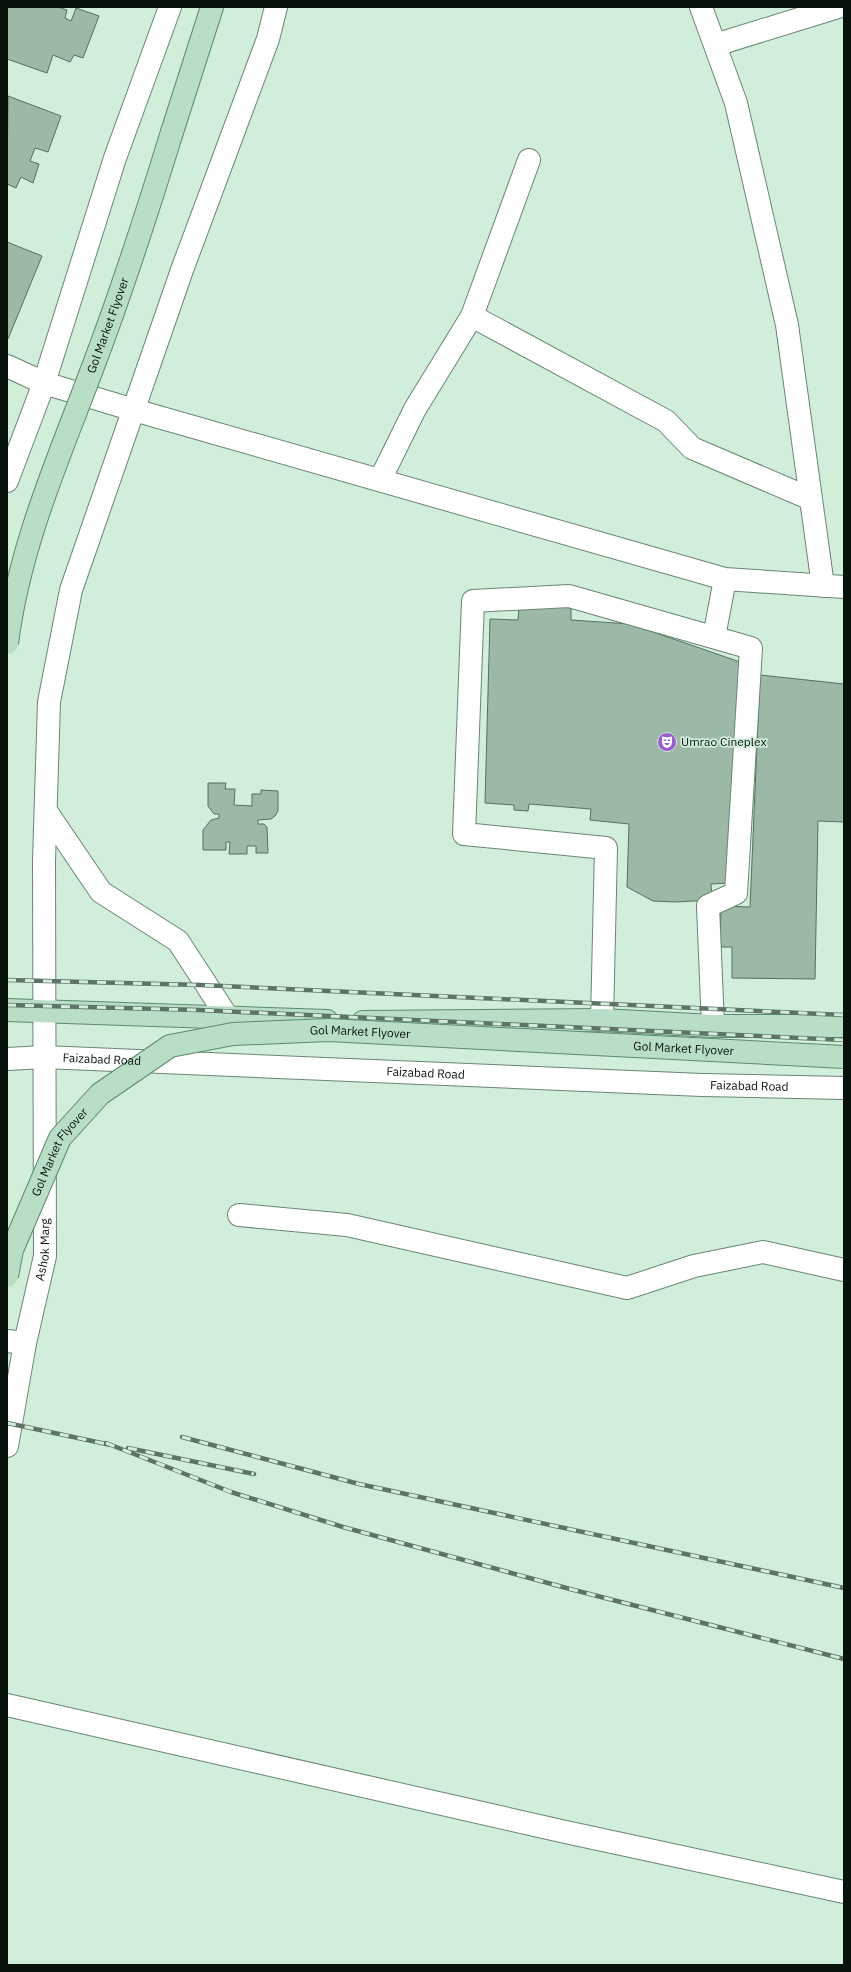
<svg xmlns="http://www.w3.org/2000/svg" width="851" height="1972" viewBox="0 0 851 1972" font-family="'IBM Plex Sans',sans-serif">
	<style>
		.building { fill: #9cb9a5; stroke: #54705e }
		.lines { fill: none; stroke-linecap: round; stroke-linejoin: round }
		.minor-casing { stroke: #6a8673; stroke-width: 24 }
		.tertiary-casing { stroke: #6a8673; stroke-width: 24 }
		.primary-casing { stroke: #5b8a6c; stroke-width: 24 }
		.minor { stroke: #fff; stroke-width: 22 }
		.tertiary { stroke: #fff; stroke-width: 22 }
		.primary { stroke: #b8dfc6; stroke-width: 22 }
		.rail-casing { stroke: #5f7266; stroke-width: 4.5 }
		.rail { stroke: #d0eeda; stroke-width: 3; stroke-dasharray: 9; stroke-linecap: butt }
		.primary-bridge-casing { stroke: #5b8a6c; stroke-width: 24; stroke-linecap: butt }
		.primary-bridge { stroke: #b8dfc6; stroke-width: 22 }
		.labels { text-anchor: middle; stroke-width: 3.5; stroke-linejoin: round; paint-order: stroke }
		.street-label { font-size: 12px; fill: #07120b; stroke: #d0eeda }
		.poi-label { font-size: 12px; fill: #07120b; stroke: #d0eeda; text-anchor: start }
	</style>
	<rect width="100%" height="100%" fill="#d0eeda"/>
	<!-- building -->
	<path class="building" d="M7,7H58L67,10L65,18L71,21L76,8L99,16L83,58L74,55L70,62L53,55L47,73L7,59Z
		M8,96L61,116L48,152L35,148L30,161L39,164L33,183L21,177L16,188L7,184Z
		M7,242L42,256L8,339H7Z
		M519,606H571V620L630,624L743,663L728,883L711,884L712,900L675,902L653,901L627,887L629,824L590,820L591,809L529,804L528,811L514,810V805L485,803L490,619L518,620Z
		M760,675L844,684V822L818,821L815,979L732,978V947H720L721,906L750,907Z
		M208,783H226L225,789H235L234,805L252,806V794H261V790L278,791V811L275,816L271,819L258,820V824H264L267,827L268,853H256V846H247V854H229L230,842H226V850H203V830L211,820L219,818V814H214L208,806Z"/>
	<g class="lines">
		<defs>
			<path id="minor" d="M701,7L736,103L787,325L823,586
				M715,45L838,7
				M472,316L666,421L692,448L811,499
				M7,366L44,383L134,410L725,579L844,587
				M380,480L415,409L472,316L529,160
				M714,637L725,579
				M602,1020L606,848L464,834L473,601L569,596L751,648L736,893L708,906L713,1026
				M239,1215L347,1225L627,1288L694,1266L763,1252L844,1270
				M7,1705L561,1831L844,1892"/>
			<g id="tertiary">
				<path d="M7,481L44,383L115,158L170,7"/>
				<path d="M46,811L101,892L178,941L228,1018"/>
				<path id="s1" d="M7,1059L44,1057L702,1085L844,1088"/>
				<path d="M7,1341L25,1343"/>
				<path id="s2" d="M7,1446L25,1343L45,1256L44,861L49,702L71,590L182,270L268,39L276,7"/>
			</g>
			<path id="primary" d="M172,132L212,7
				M7,1010L327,1021
				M363,1022L602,1020L713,1026H844"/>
		</defs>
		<!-- minor casing -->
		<use href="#minor" class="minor-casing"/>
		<!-- tertiary casing -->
		<use href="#tertiary" class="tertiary-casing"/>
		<!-- primary casing -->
		<use href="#primary" class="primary-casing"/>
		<!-- minor -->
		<use href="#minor" class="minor"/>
		<!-- tertiary -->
		<use href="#tertiary" class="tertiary"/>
		<!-- primary -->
		<use href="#primary" class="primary"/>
		<defs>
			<path id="rail" d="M7,980L200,985L844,1015
				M7,1005L199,1010L844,1040
				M7,1423L111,1445
				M182,1437L359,1484L844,1588
				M106,1443L231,1492L343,1527L570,1589L844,1659
				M128,1448L254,1474"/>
		</defs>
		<!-- rail casing -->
		<use href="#rail" class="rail-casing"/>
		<!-- rail -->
		<use href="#rail" class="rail"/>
		<defs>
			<g id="primary-bridge">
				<path id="s3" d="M7,643C20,543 59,458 94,364C123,288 148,210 172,132"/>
				<path id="s4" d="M7,1276L12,1250L60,1138L100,1094L170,1046L233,1034L329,1030L844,1057"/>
			</g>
		</defs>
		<!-- primary-bridge casing -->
		<use href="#primary-bridge" class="primary-bridge-casing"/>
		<!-- primary-bridge -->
		<use href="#primary-bridge" class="primary-bridge"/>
	</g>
	<!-- icons -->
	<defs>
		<symbol id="theatre-disc" viewBox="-11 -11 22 22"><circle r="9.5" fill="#9a5cd2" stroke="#d0eeda"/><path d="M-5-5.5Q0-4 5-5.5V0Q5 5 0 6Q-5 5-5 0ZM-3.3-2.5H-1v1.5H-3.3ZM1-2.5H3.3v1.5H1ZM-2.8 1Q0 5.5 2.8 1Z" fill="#fff"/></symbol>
	</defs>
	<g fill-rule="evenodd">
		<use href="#theatre-disc" x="656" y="731" width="22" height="22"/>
	</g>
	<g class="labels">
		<!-- street labels -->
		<g class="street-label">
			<text dy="4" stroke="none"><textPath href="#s3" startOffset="334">Gol Market Flyover</textPath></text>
			<text dy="4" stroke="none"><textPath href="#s4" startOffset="484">Gol Market Flyover</textPath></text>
			<text dy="4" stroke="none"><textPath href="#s4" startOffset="808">Gol Market Flyover</textPath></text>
			<text dy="4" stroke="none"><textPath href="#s1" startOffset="95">Faizabad Road</textPath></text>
			<text dy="4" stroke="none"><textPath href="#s1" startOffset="419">Faizabad Road</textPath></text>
			<text dy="4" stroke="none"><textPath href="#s1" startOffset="743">Faizabad Road</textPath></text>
			<text dy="4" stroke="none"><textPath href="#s4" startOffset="136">Gol Market Flyover</textPath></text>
			<text dy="4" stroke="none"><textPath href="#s2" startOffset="200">Ashok Marg</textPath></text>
		</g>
		<!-- poi labels -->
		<g class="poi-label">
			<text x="681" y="746">Umrao Cineplex</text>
		</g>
	</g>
	<!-- border -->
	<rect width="851" height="1972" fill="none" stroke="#07120b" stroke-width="16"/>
</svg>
